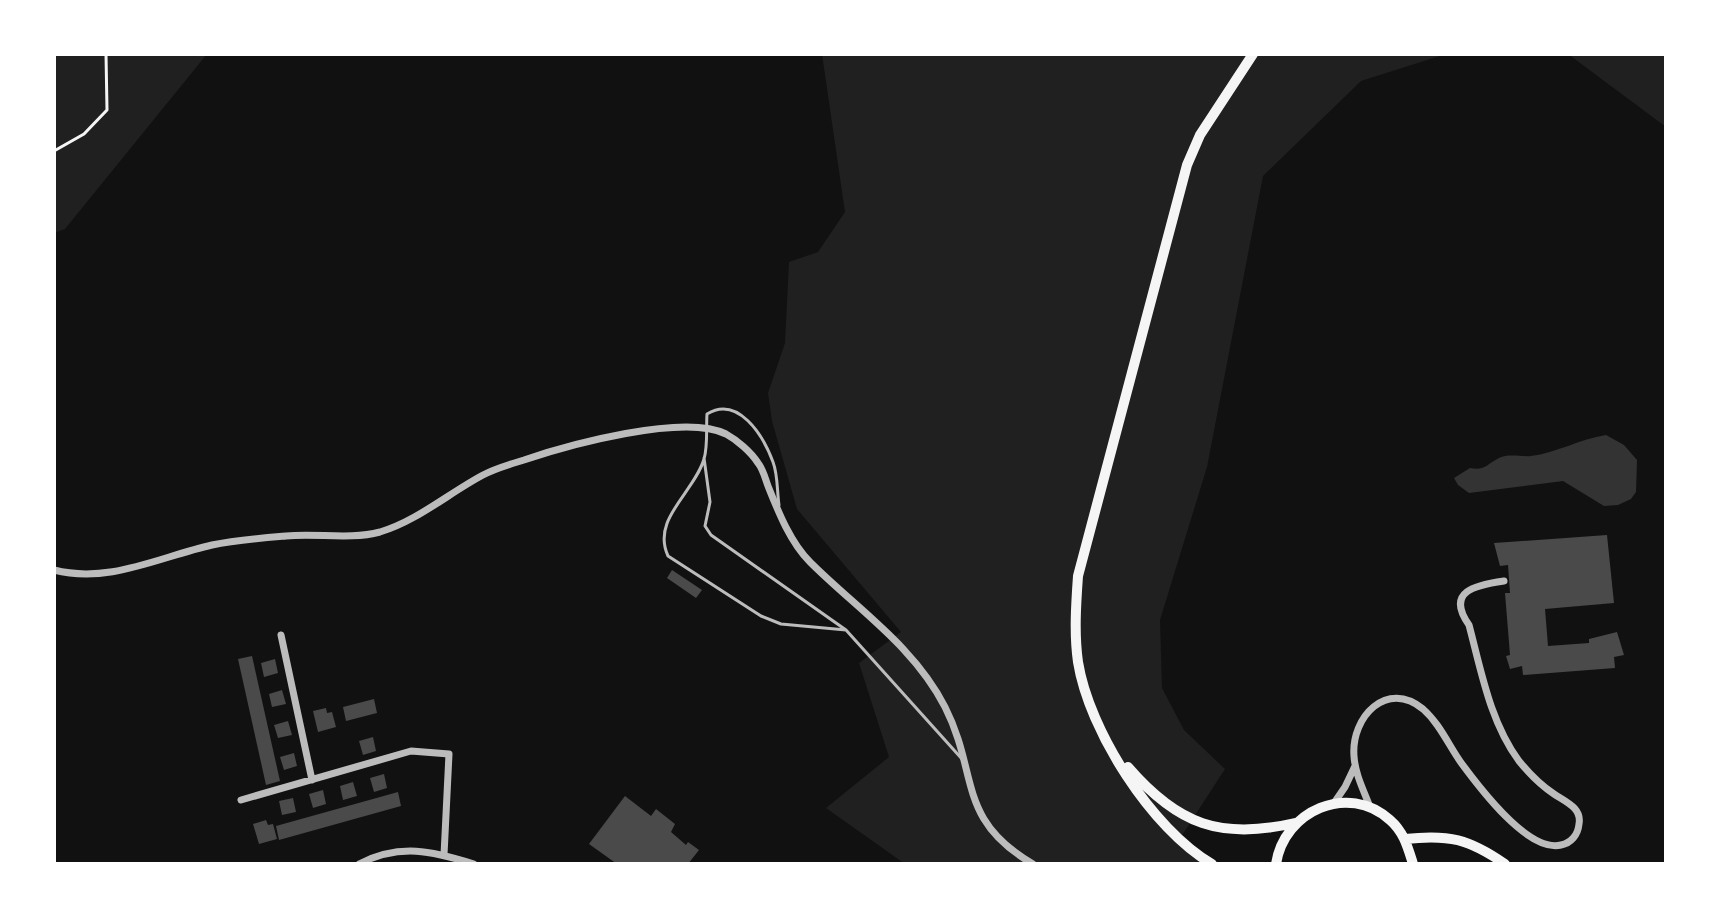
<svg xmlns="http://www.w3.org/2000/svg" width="1720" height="918" viewBox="0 0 1720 918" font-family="Raleway,sans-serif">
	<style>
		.green { fill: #202020 }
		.water { fill: #333 }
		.building { fill: #4a4a4a }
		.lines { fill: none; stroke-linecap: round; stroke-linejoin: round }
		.path { stroke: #f5f5f5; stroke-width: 3 }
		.service { stroke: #bcbcbc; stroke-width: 3 }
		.minor { stroke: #bcbcbc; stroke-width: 7 }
		.secondary { stroke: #f5f5f5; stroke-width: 10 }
	</style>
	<rect width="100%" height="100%" fill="#111"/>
	<!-- green -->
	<path class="green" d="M54,54H207L65,229L54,233Z
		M822,54H1446L1361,81L1263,176L1207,467L1160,620L1162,688L1184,730L1225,769L1177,843L1204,864H905L826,808L889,757L859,663L901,632L797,509L772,421L768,393L785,343L789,262L818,252L845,212Z
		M1568,54H1666V127Z"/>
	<!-- water -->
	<path class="water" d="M1606,435L1624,445L1637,460L1636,492L1631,499L1618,505L1604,506L1563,481L1469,493L1458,485L1454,478L1470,468C1485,471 1487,464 1499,458C1509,453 1521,457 1531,456C1556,453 1580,439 1606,435Z"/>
	<!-- building -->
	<path class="building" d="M1607,535L1614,603L1545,609L1548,646L1589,643V639L1617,632L1624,655L1614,657L1615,668L1523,675L1522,666L1510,669L1506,656L1510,655L1505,593H1510L1508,565L1500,566L1494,543Z
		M672,570L702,590L696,598L667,578Z
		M252,656L280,781L266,785L238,659Z
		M275,659L278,673L264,677L261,663Z
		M282,690L286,704L272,707L269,694Z
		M374,699L377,713L346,721L343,707Z
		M326,708L327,713L332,712L336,727L318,732L313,711Z
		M288,721L292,735L278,738L274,725Z
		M373,737L376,751L363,755L359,741Z
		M294,753L297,766L284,770L280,757Z
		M384,774L387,788L374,792L370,778Z
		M353,782L357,796L343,800L340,786Z
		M323,790L326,804L313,808L309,794Z
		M398,792L401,806L279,840L276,826Z
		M625,796L651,816L656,809L675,824L671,832L686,845L688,842L699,850L688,864H617L589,844Z
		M293,798L296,812L282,815L279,801Z
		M266,820L268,825L273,824L277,839L259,844L253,824Z"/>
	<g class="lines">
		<!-- path -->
		<path class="path" d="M54,151L84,134L107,110L106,54"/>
		<!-- service -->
		<path class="service" d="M704,458L710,502L705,526L711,535L846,630
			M779,505C777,492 778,475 773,462C763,435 738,395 707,414C706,428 708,446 704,459C694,493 651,519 668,556L761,616L781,624L846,630L962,759"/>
		<!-- minor -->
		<path class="minor" d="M54,570C109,584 159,557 212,545C236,540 262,538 286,536C318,533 349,540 380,532C417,521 449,493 483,475C496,468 511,464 524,460C568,445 684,413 726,434C737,440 751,452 758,463C763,469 765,478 768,486C778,511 790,542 810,562C857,609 914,646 945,707C979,774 956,819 1033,864
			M281,635L312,780
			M241,800L411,751L449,754L444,855
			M1334,803L1345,787L1355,766
			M1370,807C1364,791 1355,774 1354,756C1351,717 1387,679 1423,709C1440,724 1449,746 1462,764C1479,787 1528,853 1561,845C1571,843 1578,835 1579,824C1582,808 1566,802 1554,794C1542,786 1528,772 1519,761C1490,722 1481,670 1469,625C1445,591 1476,585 1504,581
			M359,864C400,843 432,851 474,864"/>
		<!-- secondary -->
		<path class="secondary" d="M1128,767C1178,825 1221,840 1295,823
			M1405,839C1449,834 1469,839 1505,864
			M1212,864C1152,829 1089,731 1078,662C1074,634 1076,604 1078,576L1187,165L1200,135L1253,54
			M1276,864C1284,811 1348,782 1390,820C1404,832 1408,848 1413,864"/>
	</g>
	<!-- border -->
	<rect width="1720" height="918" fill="none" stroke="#ffffff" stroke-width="112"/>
</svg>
